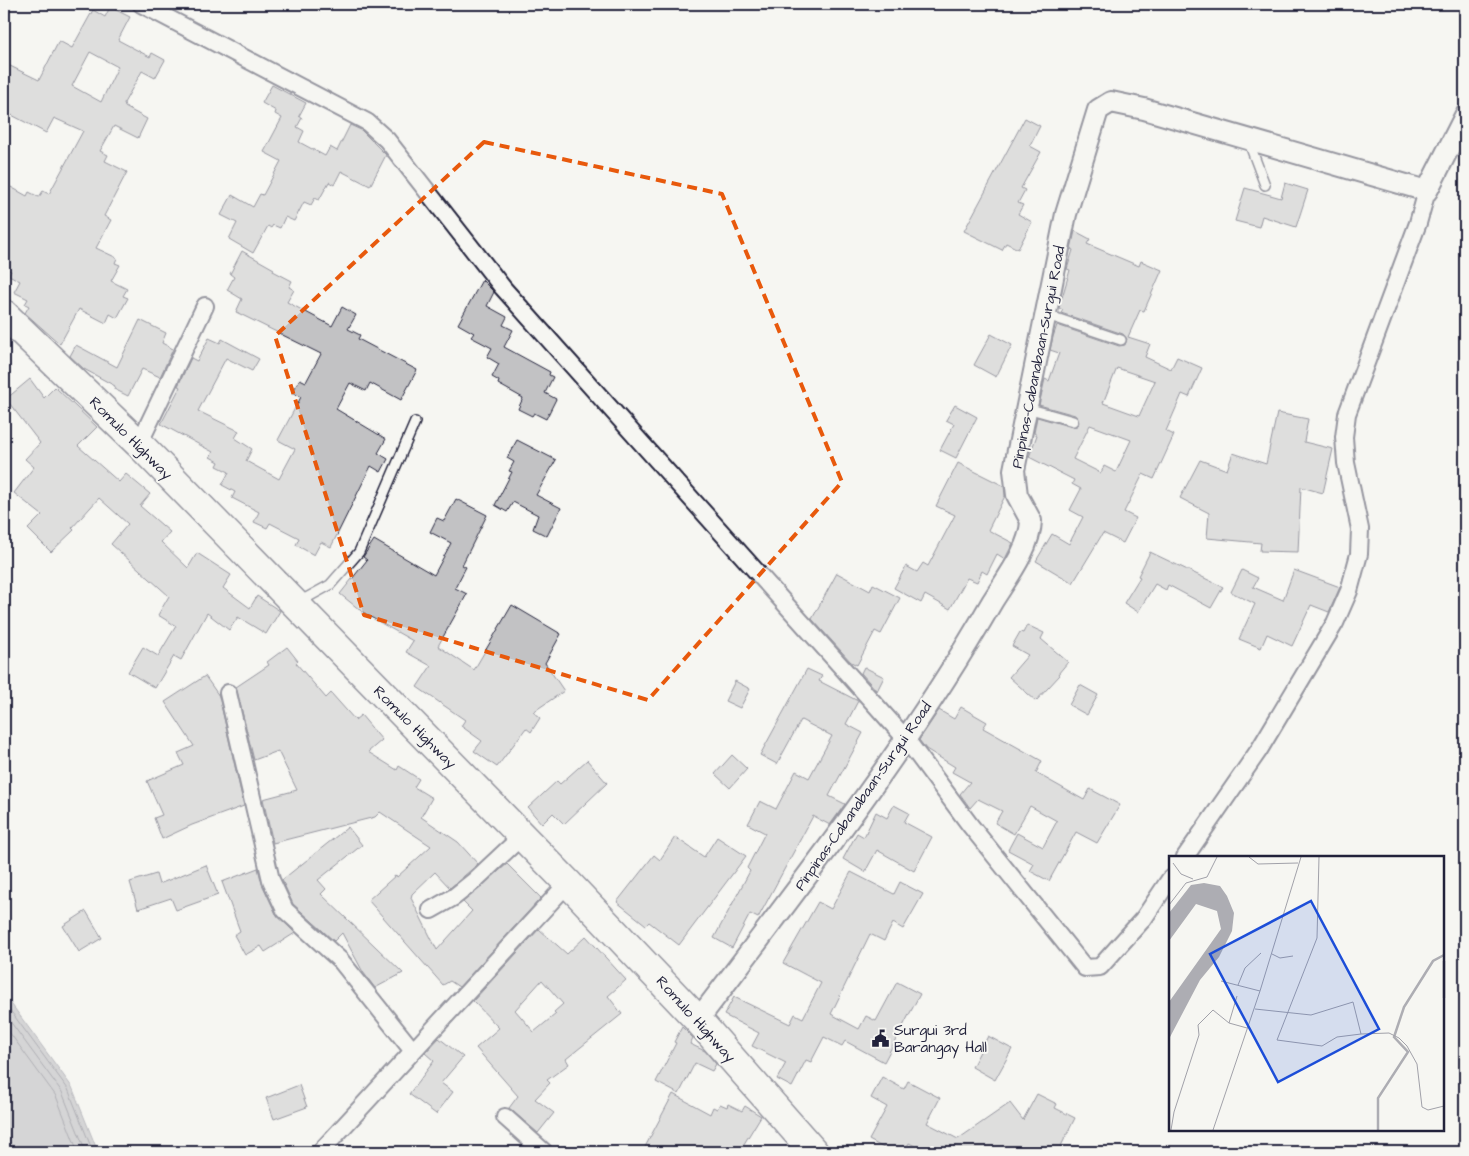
<svg xmlns="http://www.w3.org/2000/svg" width="1469" height="1156" viewBox="0 0 1469 1156" font-family="'Architects Daughter',sans-serif">
	<style>
		.water { fill: #adadb3; stroke: #757583 }
		.lines { fill: none; stroke-linecap: round; stroke-linejoin: round }
		.shore { stroke: #5a5a6b; stroke-width: 1 }
		.building { fill: #c2c2c4; stroke: #22223b; fill-rule: evenodd }
		.service-casing { stroke: #22223b; stroke-width: 12 }
		.minor-casing { stroke: #22223b; stroke-width: 20 }
		.tertiary-casing { stroke: #22223b; stroke-width: 24 }
		.trunk-casing { stroke: #22223b; stroke-width: 31 }
		.service { stroke: #f6f6f2; stroke-width: 9 }
		.minor { stroke: #f6f6f2; stroke-width: 16 }
		.tertiary { stroke: #f6f6f2; stroke-width: 20 }
		.trunk { stroke: #f6f6f2; stroke-width: 28 }
		.marked { fill: none; stroke: #e8590c; stroke-width: 4; stroke-dasharray: 10 6; stroke-linejoin: round }
		.labels { text-anchor: middle; stroke-width: 4; stroke-linejoin: round; paint-order: stroke }
		.street-label { font-size: 15px; fill: #22223b; stroke: #f6f6f2 }
		.poi-label { font-size: 15px; fill: #22223b; stroke: #f6f6f2; text-anchor: start }
		.inset-river { fill: none; stroke: #adadb3; stroke-width: 2.5 }
		.inset-road { fill: none; stroke: #a1a1a9; stroke-width: 1 }
		.view { fill: #1d4ed8; fill-opacity: 0.15; stroke: #1d4ed8; stroke-width: 2.5 }
		.inset-edge { fill: none; stroke: #22223b; stroke-width: 2.5 }
	</style>
	<rect width="100%" height="100%" fill="#f6f6f2"/>
	<filter id="ink" filterUnits="userSpaceOnUse"><feTurbulence type="fractalNoise" baseFrequency=".02" numOctaves="2"/><feDisplacementMap in="SourceGraphic" scale="10" xChannelSelector="R" yChannelSelector="G"/><feConvolveMatrix kernelMatrix="1 2 1 2 8 2 1 2 1" color-interpolation-filters="sRGB"/></filter>
	<g filter="url(#ink)">
		<!-- water -->
		<path class="water" d="M4,994L72,1087L98,1152H4Z"/>
		<g class="lines">
			<!-- shore -->
			<path class="shore" d="M4,1002L68,1089L93,1152
				M4,1013L62,1092L86,1152
				M4,1025L56,1096L78,1152"/>
		</g>
		<!-- building -->
		<path class="building" d="M110,7L130,17L118,40L150,57L152,53L165,60L155,78L142,71L124,103L125,107L147,119L138,138L114,126L100,151L108,155L105,161L127,172L104,216L111,220L96,248L117,258L115,263L120,265L111,281L127,289L123,296L128,298L117,318L110,314L106,323L79,309L60,344L25,313L29,306L25,304L28,299L14,292L20,281L9,275L11,271L4,268V195L9,186L27,196L29,192L39,197L43,191L49,194L83,131L54,118L46,133L4,111V73L8,65L39,80L59,41L72,48L93,10L105,17ZM90,52L118,67L101,102L72,86Z
			M272,85L306,103L299,116L302,118L297,127L304,131L299,142L325,156L330,147L337,151L350,125L361,130L386,155L370,186L341,171L334,185L329,182L319,200L315,198L311,205L304,202L294,221L285,217L280,228L273,225L271,228L268,226L253,253L229,239L237,223L221,215L232,195L253,207L260,194L263,195L281,161L264,152L282,118L275,114L276,111L262,103Z
			M1025,118L1040,126L1030,146L1041,152L1021,188L1025,190L1018,203L1023,205L1018,214L1032,222L1018,249L1006,243L1002,250L964,231Z
			M1285,183L1308,190L1296,227L1262,216L1259,227L1235,221L1245,188L1281,198Z
			M1075,231L1090,239L1087,244L1139,266L1141,261L1162,270L1144,311L1140,310L1128,337L1150,344L1145,357L1171,369L1177,357L1202,368L1189,397L1182,394L1166,431L1174,435L1154,479L1143,474L1124,512L1136,518L1123,543L1103,533L1073,583L1036,561L1052,534L1069,544L1083,517L1070,510L1081,489L1072,484L1074,480L1029,457L1037,435L1034,433L1037,417L1072,427L1077,426L1079,422L1075,415L1039,405L1045,379L1049,381L1059,353L1050,350L1053,337L1057,325L1119,346L1125,345L1127,339L1123,334L1061,313L1063,310L1059,308L1070,270L1067,269L1073,250L1071,249ZM1117,368L1155,381L1139,416L1103,403ZM1090,425L1131,440L1116,472L1104,466L1101,473L1073,459Z
			M242,251L274,269L273,271L292,281L289,287L294,290L287,302L332,326L342,307L356,315L348,329L360,335L358,339L417,370L401,400L370,383L366,391L350,383L336,409L386,439L378,453L388,459L381,472L371,466L331,547L321,542L314,555L296,545L299,538L270,523L267,528L254,522L259,512L232,498L235,492L222,485L229,472L217,466L219,462L210,457L213,452L161,424L180,387L178,386L191,358L197,361L209,338L220,343L222,339L259,359L252,371L226,358L198,411L239,431L235,438L252,449L246,461L279,479L295,449L278,440L301,397L292,393L300,379L306,382L321,354L236,312L242,299L227,290L234,277L230,274Z
			M482,280L494,292L487,306L507,317L503,325L513,330L504,347L550,372L549,375L553,377L545,393L556,399L546,419L534,413L532,416L518,409L523,398L498,384L499,381L492,377L499,364L487,357L492,348L471,337L474,333L458,324Z
			M140,320L166,333L162,343L173,349L160,377L142,369L128,396L114,389L115,386L84,369L70,356L76,345L117,367Z
			M991,334L1012,345L996,377L974,365Z
			M30,379L44,398L55,387L97,427L78,446L119,482L126,474L150,494L140,506L170,532L161,542L188,568L197,553L231,575L223,588L250,608L257,596L280,611L266,634L238,617L229,630L207,613L181,660L174,656L155,688L128,672L143,647L158,656L176,626L158,615L169,596L111,544L128,524L99,498L72,528L74,530L51,552L28,529L42,515L14,493L34,467L25,459L40,443L6,399Z
			M955,405L977,417L956,458L940,450L954,424L946,420Z
			M1277,413L1308,419L1304,442L1333,449L1323,493L1301,487L1298,552L1260,551L1261,543L1207,538L1209,513L1180,498L1200,460L1227,470L1233,453L1266,464Z
			M517,440L556,460L536,495L561,508L547,536L533,529L538,515L513,502L507,512L495,505L512,472L509,471L514,462L507,458Z
			M958,463L1004,486L1005,496L988,530L1013,543L1005,559L997,554L987,574L982,571L977,582L967,578L950,609L925,595L921,603L894,588L906,566L917,572L923,563L928,566L955,515L936,506Z
			M456,499L487,515L462,565L466,567L455,588L467,594L438,646L474,670L512,605L561,634L545,663L564,691L533,712L540,718L531,732L526,728L497,767L474,751L482,741L461,726L465,720L417,687L431,666L406,652L413,641L365,614L340,594L367,560L363,557L374,540L434,575L451,543L430,532L437,518L444,521Z
			M1150,552L1223,587L1211,608L1168,585L1166,590L1155,584L1138,612L1124,603L1140,577L1138,576Z
			M1242,570L1258,578L1253,587L1283,600L1294,570L1340,587L1329,612L1311,605L1292,646L1267,634L1261,648L1239,639L1255,604L1231,592Z
			M837,573L870,591L873,584L900,598L881,634L875,631L857,665L851,662L812,619Z
			M1027,625L1044,633L1041,639L1068,662L1058,674L1060,675L1036,701L1009,677L1028,655L1012,646L1020,632L1023,633Z
			M287,647L298,661L296,663L326,698L331,693L355,720L361,715L382,740L368,752L397,770L399,766L419,779L414,787L432,798L421,817L458,842L478,864L450,888L435,872L412,894L411,898L437,950L472,911L463,902L507,864L541,898L459,987L450,981L443,985L368,900L396,875L397,877L431,846L380,812L375,817L273,843L263,799L297,790L278,751L254,760L236,687L269,665L267,662Z
			M864,667L884,677L877,691L861,673Z
			M807,669L822,676L819,681L858,701L846,724L863,733L829,796L845,804L830,825L813,816L758,918L750,914L732,948L714,938L750,871L747,868L765,833L748,824L760,801L776,809L796,771L809,778L832,736L801,720L777,764L760,755Z
			M205,676L219,696L244,806L192,825L162,839L154,818L162,815L147,781L184,765L178,753L194,746L165,702Z
			M735,681L750,689L740,708L725,701Z
			M1080,685L1098,695L1087,715L1069,705Z
			M961,707L987,722L983,728L1042,761L1036,773L1084,800L1090,789L1120,805L1097,843L1076,832L1049,881L1030,871L1034,864L1008,850L1017,833L1043,847L1057,821L1030,806L1014,834L995,823L1002,811L978,799L970,808L960,794L970,782L952,772L955,767L926,749L919,740L939,710L954,719Z
			M732,755L747,769L730,788L715,774Z
			M587,760L607,783L564,824L553,813L542,824L528,808L557,781L560,784Z
			M894,805L909,813L904,822L932,837L914,871L877,850L865,872L843,859L857,833L864,837L876,812L887,818Z
			M348,827L362,845L318,880L326,889L321,894L403,973L375,988L363,972L342,933L334,941L293,904L282,880Z
			M675,837L704,857L717,837L746,856L679,945L649,922L646,925L617,902L654,855L660,860Z
			M206,865L218,895L176,910L171,898L138,909L130,882L156,874L159,884Z
			M258,868L262,884L276,914L295,933L265,952L261,946L245,955L234,935L240,931L222,882Z
			M851,872L894,894L900,882L923,894L903,929L893,923L884,941L870,934L831,1014L859,1029L866,1016L876,1021L897,982L920,994L884,1062L845,1041L842,1046L824,1037L811,1062L806,1060L792,1087L777,1079L786,1063L752,1046L759,1033L724,1015L734,997L790,1024L795,1014L803,1018L821,983L783,963L818,902L831,909Z
			M86,911L102,938L79,952L63,926Z
			M539,929L567,954L586,936L626,980L608,996L622,1014L566,1059L569,1064L547,1080L550,1083L535,1099L554,1113L538,1133L509,1108L518,1096L476,1048L499,1028L473,1001ZM542,980L563,1004L554,1012L556,1014L534,1032L515,1010Z
			M682,1027L693,1038L690,1044L705,1051L716,1064L712,1071L695,1063L679,1094L656,1082L676,1043L674,1042Z
			M988,1036L1012,1049L995,1080L972,1067Z
			M439,1038L463,1057L441,1083L453,1092L436,1114L409,1094L434,1061L425,1053Z
			M882,1077L904,1089L908,1081L940,1098L927,1123L958,1139L1010,1103L1023,1120L1037,1094L1057,1104L1055,1108L1075,1118L1058,1152H927L909,1143L904,1152H891L869,1140L887,1107L871,1098Z
			M299,1085L307,1107L274,1119L266,1098Z
			M673,1094L710,1114L713,1107L717,1109L720,1104L727,1107L728,1104L742,1111L745,1106L761,1116L739,1152H655L645,1147Z"/>
		<g class="lines">
			<defs>
				<path id="service" d="M1248,140L1265,185
					M1047,315L1121,340
					M1027,408L1073,421
					M299,602L330,585L359,552L415,422"/>
				<path id="minor" d="M141,4L367,122L387,140L503,288L906,739L970,825L1085,968L1100,967L1144,918L1170,879
					M139,444L205,306
					M228,693L271,880L285,910L341,961L413,1051
					M1185,857L1259,750L1335,623L1349,591L1359,554L1360,529L1346,463L1344,437L1347,414L1418,223L1427,191
					M431,910L454,897L474,881L522,836
					M505,1117L544,1152
					M320,1152L568,883"/>
				<path id="tertiary" d="M698,1020C801,884 907,750 992,602C1006,579 1030,549 1031,521L1017,495L1014,470L1066,214L1098,110L1111,102L1144,109L1427,191L1465,116"/>
				<path id="trunk" d="M4,314L139,444L568,883L698,1020L814,1152"/>
			</defs>
			<!-- service casing -->
			<use href="#service" class="service-casing"/>
			<!-- minor casing -->
			<use href="#minor" class="minor-casing"/>
			<!-- tertiary casing -->
			<use href="#tertiary" class="tertiary-casing"/>
			<!-- trunk casing -->
			<use href="#trunk" class="trunk-casing"/>
			<!-- service -->
			<use href="#service" class="service"/>
			<!-- minor -->
			<use href="#minor" class="minor"/>
			<!-- tertiary -->
			<use href="#tertiary" class="tertiary"/>
			<!-- trunk -->
			<use href="#trunk" class="trunk"/>
		</g>
	</g>
	<!-- marked area -->
	<path d="M0 0H1469V1156H0ZM484,142L722,194L842,482L648,700L364,615L275,336Z" fill="#f6f6f2" fill-opacity=".55" fill-rule="evenodd"/>
	<path class="marked" d="M484,142L722,194L842,482L648,700L364,615L275,336Z"/>
	<!-- icons -->
	<defs>
		<symbol id="civic-bare" viewBox="-9 -9 18 18"><path d="M-.6-6.5H3V-4.5H.6V-3L4-1V1h2V6H-6V1h2V-1L-.6-3ZM-1.2 2.5V6h2.4V2.5Z" fill="#22223b" stroke="#f6f6f2" stroke-width="2.5" paint-order="stroke"/></symbol>
	</defs>
	<g fill-rule="evenodd">
		<use href="#civic-bare" x="868" y="1026" width="25" height="25"/>
	</g>
	<g class="labels">
		<!-- street labels -->
		<g class="street-label">
			<text transform="translate(1038 357) rotate(-79)" y="5">Pinpinas-Cabanabaan-Surgui Road</text>
			<text transform="translate(131 438) rotate(45)" y="5">Romulo Highway</text>
			<text transform="translate(415 727) rotate(45)" y="5">Romulo Highway</text>
			<text transform="translate(863 796) rotate(-55)" y="5">Pinpinas-Cabanabaan-Surgui Road</text>
			<text transform="translate(696 1019) rotate(48)" y="5">Romulo Highway</text>
		</g>
		<!-- poi labels -->
		<g class="poi-label">
			<text x="894" y="1035">Surgui 3rd<tspan x="894" dy="17">Barangay Hall</tspan></text>
		</g>
	</g>
	<!-- overview -->
	<g transform="translate(1169 856)">
		<rect width="275" height="275" fill="#f6f6f2"/>
		<path d="M35,27L51,30L58,40L65,57L63,75L50,101L31,124L0,183V146L52,73L48,55L27,48L0,85V57L22,29Z" fill="#adadb3"/>
		<path class="inset-river" d="M275,105V142M209,274V242L239,196L225,181L235,151L264,105L275,99"/>
		<path class="inset-road" d="M80,1L89,8L129,7M150,1L148,82L108,184L153,190L168,181L192,178M4,7L12,18L24,23M0,49L17,27L38,21L48,1M103,98L111,102L124,100M52,125L91,135M69,129L76,112L92,97M86,153L142,159L184,146L192,178L220,177L230,182L238,190L248,208L253,251L259,254L275,250M60,167L68,140M2,274L5,256L30,179L29,169L44,154L60,167L78,172M44,274L91,135L132,1"/>
		<path class="view" d="M142,45L210,173L109,226L41,98Z"/>
		<rect width="275" height="275" class="inset-edge"/>
	</g>
	<!-- margin -->
	<rect width="1469" height="1156" fill="none" stroke="#f6f6f2" stroke-width="20"/>
	<rect x="10" y="10" width="1449" height="1136" fill="none" stroke="#22223b" stroke-width="2" filter="url(#ink)"/>
</svg>
